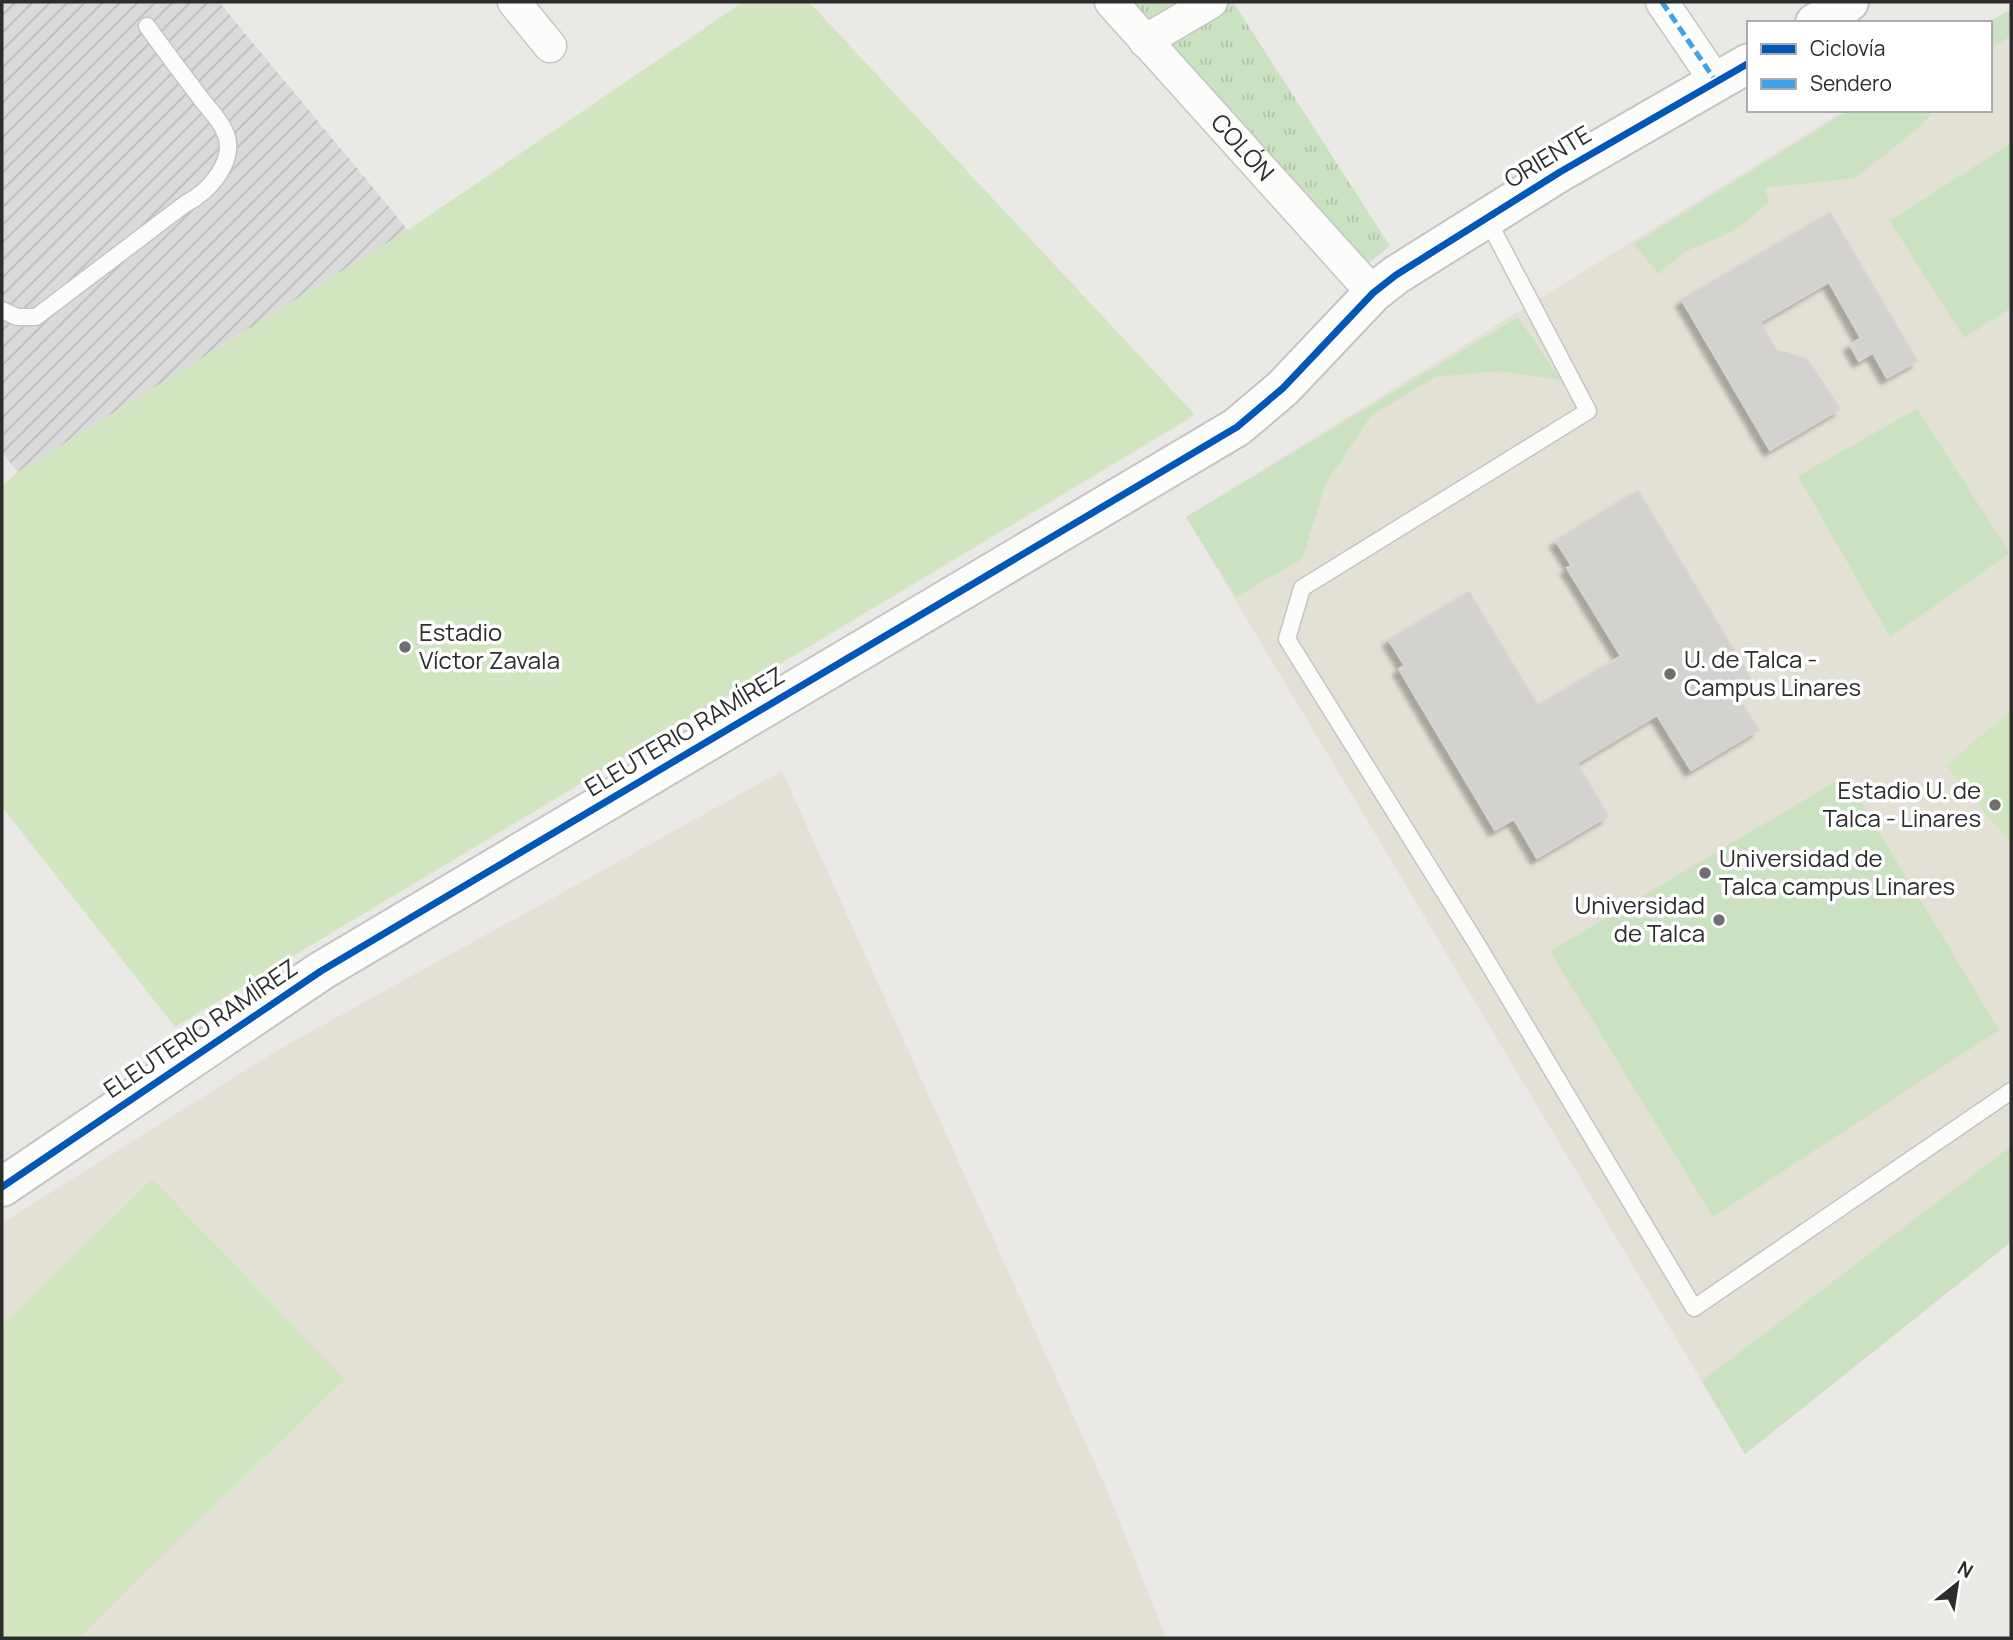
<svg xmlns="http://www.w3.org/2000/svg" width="2013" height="1640" viewBox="0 0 2013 1640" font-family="Manrope,sans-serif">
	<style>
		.industrial { fill: url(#industrial-furrows) }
		.education { fill: #e3e1d5 }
		.grass { fill: #cae2c2 }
		.park { fill: url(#park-tufts) }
		.pitch { fill: #d1e5c1 }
		.building { fill: #d3d2cf; stroke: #d5d4d0; stroke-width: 2; filter: url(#shadow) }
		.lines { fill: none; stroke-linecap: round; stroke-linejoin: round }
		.lane-casing { stroke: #c4c4c4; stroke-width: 19 }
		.street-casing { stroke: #c4c4c4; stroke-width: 35 }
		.secondary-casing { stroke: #c4c4c4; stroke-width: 42 }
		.lane { stroke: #fcfcfb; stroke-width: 16 }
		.street { stroke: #fcfcfb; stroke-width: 32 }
		.secondary { stroke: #fcfcfb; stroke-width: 38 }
		.quiet { stroke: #3ea3eb; stroke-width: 5; stroke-dasharray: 10 5; stroke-linecap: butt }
		.cycleway-casing { stroke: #fff; stroke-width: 11 }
		.cycleway { stroke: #0057b8; stroke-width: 7 }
		.poi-dot { fill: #6f6f6d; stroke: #fff; stroke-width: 2.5 }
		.labels { text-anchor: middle; stroke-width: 7; stroke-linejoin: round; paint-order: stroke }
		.street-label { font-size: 24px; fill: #2d2d2d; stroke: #fff }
		.poi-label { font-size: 24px; fill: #2d2d2d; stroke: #fff; text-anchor: start }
	</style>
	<defs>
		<pattern id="industrial-furrows" width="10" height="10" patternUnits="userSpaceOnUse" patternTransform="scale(1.75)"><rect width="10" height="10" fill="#dbdadb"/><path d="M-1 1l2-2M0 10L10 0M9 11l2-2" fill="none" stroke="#bcbbbc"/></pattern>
		<pattern id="park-tufts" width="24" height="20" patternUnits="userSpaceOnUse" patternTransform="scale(1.75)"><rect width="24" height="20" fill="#cae2c2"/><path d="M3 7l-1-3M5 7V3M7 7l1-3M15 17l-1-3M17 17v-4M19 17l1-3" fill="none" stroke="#aec2a7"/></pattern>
		<filter id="shadow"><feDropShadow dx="-6" dy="6" stdDeviation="2" flood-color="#0004"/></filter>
	</defs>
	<rect width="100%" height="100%" fill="#eae9e5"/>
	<!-- industrial -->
	<path class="industrial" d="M2,2H219L408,230L18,472L2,453Z"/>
	<!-- education -->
	<path class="education" d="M2011,8V1242L1745,1454L1186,517L1845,110H1990V23H1987Z
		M782,771L1106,1488L1166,1638H2V1223L278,1050Z"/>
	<!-- grass -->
	<path class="grass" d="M2011,9V36L1990,49L1989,23Z
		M1849,110H1934L1920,127L1855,178L1765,188L1769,202L1734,231L1686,251L1658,274L1634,244Z
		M2011,143V308L1964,338L1890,221Z
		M1518,317L1561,380L1497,371L1435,377L1371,416L1326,483L1302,559L1236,597L1186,517Z
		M1917,409L2010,553L1890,637L1798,476Z
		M1845,776L1999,1030L1713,1217L1550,951Z
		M2011,1146V1242L1745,1454L1702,1381Z"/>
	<!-- park -->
	<path class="park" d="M1124,2H1233L1390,246L1361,269Z"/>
	<!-- pitch -->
	<path class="pitch" d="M743,2H809L1195,415L175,1027L2,807V486L18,472L408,230Z
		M2011,710V844L1946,765Z
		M152,1179L345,1379L78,1638H2V1325Z"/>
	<!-- building -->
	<path class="building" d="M1830,213L1917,361L1887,378L1873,353L1859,361L1850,345L1861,338L1829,282L1760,322L1776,350L1807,359L1840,409L1770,450L1682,300Z
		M1638,491L1751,679L1733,688L1758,730L1691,770L1657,715L1577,763L1608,816L1537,858L1514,819L1495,830L1399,669L1405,666L1389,640L1469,592L1538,706L1621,656L1567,568L1572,566L1556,541Z"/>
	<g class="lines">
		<defs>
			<path id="lane" d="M1486,217L1588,411L1302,588L1287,639L1478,946L1694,1308L2011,1091
				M2,310L17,317H36L185,204C209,192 239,159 224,130C219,119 209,109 202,100C183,75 165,51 147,26"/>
			<g id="street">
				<path d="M514,2L550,46"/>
				<path id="s1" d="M1111,2L1373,293"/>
				<path d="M1662,2L1717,83"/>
				<path d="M1145,41L1211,2"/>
			</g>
			<path id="secondary" d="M1815,23L1849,2
				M2,1187L321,971L1237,427L1283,388L1373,293L1396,275L1560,172L1749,63"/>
		</defs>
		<!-- lane casing -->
		<use href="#lane" class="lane-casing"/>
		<!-- street casing -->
		<use href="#street" class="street-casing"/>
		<!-- secondary casing -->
		<use href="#secondary" class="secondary-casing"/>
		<!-- lane -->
		<use href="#lane" class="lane"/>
		<!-- street -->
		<use href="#street" class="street"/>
		<!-- secondary -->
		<use href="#secondary" class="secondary"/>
		<!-- quiet -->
		<path class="quiet" d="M1662,2L1717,83"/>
		<defs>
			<path id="cycleway" d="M2,1187L321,971L1237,427L1283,388L1373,293L1396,275L1560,172L1749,63"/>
		</defs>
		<!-- cycleway casing -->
		<use href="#cycleway" class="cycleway-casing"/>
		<!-- cycleway -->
		<use href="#cycleway" class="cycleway"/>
	</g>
	<!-- markers -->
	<g class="poi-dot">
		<circle cx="405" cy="647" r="7"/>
		<circle cx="1670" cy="674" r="7"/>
		<circle cx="1995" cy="805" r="7"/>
		<circle cx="1705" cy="873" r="7"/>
		<circle cx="1719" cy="920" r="7"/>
	</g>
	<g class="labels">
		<!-- street labels -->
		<g class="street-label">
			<text dy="8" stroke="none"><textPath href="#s1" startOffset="196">COLÓN</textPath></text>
			<text transform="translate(1548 157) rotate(-31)" y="8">ORIENTE</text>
			<text transform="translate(685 732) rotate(-31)" y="8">ELEUTERIO RAMÍREZ</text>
			<text transform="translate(201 1029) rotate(-34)" y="8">ELEUTERIO RAMÍREZ</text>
		</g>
		<!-- poi labels -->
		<g class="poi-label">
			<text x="419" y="641">Estadio<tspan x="419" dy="28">Víctor Zavala</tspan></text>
			<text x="1684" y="668">U. de Talca -<tspan x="1684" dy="28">Campus Linares</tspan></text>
			<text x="1981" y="799" text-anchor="end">Estadio U. de<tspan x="1981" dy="28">Talca - Linares</tspan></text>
			<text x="1719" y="867">Universidad de<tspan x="1719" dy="28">Talca campus Linares</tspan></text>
			<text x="1705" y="914" text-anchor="end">Universidad<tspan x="1705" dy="28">de Talca</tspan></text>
		</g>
	</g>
	<!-- border -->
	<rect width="2013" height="1640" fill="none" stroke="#2d2d2d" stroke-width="7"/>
	<!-- legend -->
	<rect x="1747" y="21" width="245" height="91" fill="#ffffff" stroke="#ababab" stroke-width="2"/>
	<rect x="1761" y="44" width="35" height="10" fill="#0057b8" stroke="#ababab" stroke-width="2"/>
	<text x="1810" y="56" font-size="21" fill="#2d2d2d">Ciclovía</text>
	<rect x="1761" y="79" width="35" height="10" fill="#3ea3eb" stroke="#ababab" stroke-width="2"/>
	<text x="1810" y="91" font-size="21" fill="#2d2d2d">Sendero</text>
	<!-- north arrow -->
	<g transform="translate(1957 1584) rotate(30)" stroke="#ffffff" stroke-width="5" paint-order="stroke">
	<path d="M0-5L12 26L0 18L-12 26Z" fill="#2d2d2d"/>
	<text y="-10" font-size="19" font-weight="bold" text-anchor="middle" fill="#2d2d2d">N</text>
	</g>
</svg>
